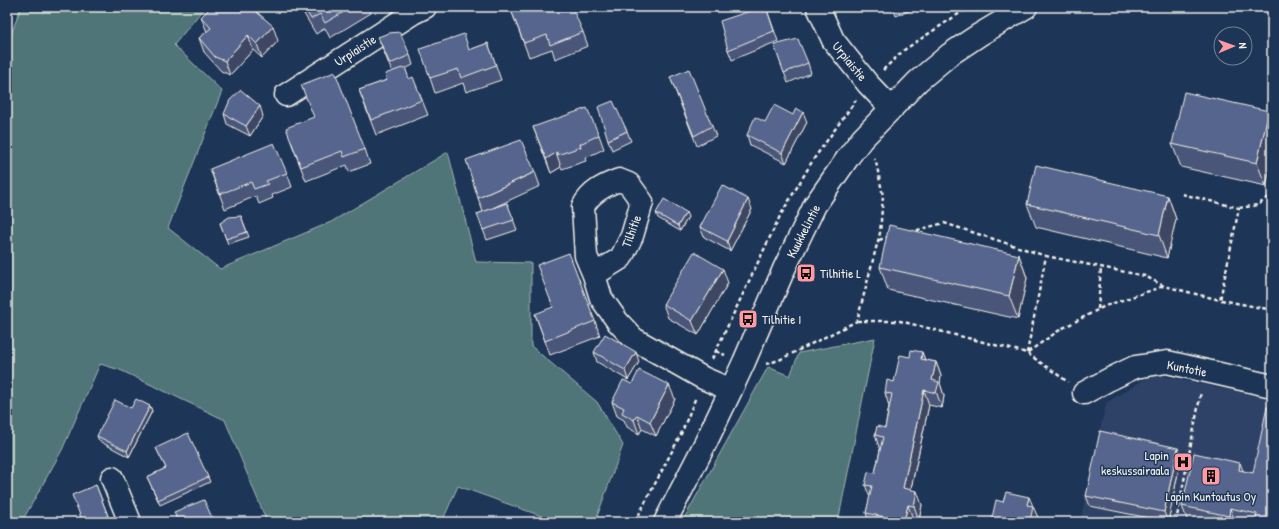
<svg xmlns="http://www.w3.org/2000/svg" width="1279" height="529" viewBox="0 0 1279 529" font-family="'Patrick Hand',sans-serif">
	<style>
		.built { fill: #2e4367 }
		.green { fill: #507578; stroke: #a2b3b0 }
		.lines { fill: none; stroke-linecap: round; stroke-linejoin: round }
		.minor-casing { stroke: #f4f1e8; stroke-width: 25 }
		.path { stroke: #f4f1e8; stroke-width: 2.5; stroke-dasharray: 4 3; stroke-linecap: butt }
		.minor { stroke: #1d3557; stroke-width: 22 }
		.wall { fill: #495779; stroke: #f4f1e8 }
		.shaded-wall { fill: #3c4763; stroke: #f4f1e8 }
		.building { fill: #55658d; stroke: #f4f1e8 }
		.labels { text-anchor: middle; stroke-width: 3; stroke-linejoin: round; paint-order: stroke }
		.street-label { font-size: 13px; fill: #f4f1e8; stroke: #1d3557 }
		.poi-label { font-size: 13px; fill: #f4f1e8; stroke: #1d3557; text-anchor: start }
	</style>
	<rect width="100%" height="100%" fill="#1d3557"/>
	<filter id="ink" filterUnits="userSpaceOnUse"><feTurbulence type="fractalNoise" baseFrequency=".025" numOctaves="2"/><feDisplacementMap in="SourceGraphic" scale="8" xChannelSelector="R" yChannelSelector="G"/><feConvolveMatrix kernelMatrix="1 2 1 2 8 2 1 2 1" color-interpolation-filters="sRGB"/></filter>
	<g filter="url(#ink)">
		<!-- built -->
		<path class="built" d="M1153,374L1272,399V522H1080L1106,403Z"/>
		<!-- green -->
		<path class="green" d="M21,7H205L174,45L222,91L168,228L220,269L331,222L448,152L476,262L531,263V346L597,402L623,445L595,522H558L458,486L442,522H267L225,420L120,370L100,364L62,450L25,516L17,522H7V46Z
			M875,338L838,522H682L768,367L790,376L799,353Z"/>
		<g class="lines">
			<defs>
				<path id="minor" d="M818,7L833,40L868,84L892,109
					M286,95L413,13L425,7
					M594,275L586,256L583,207C590,192 605,185 619,180L629,184L642,202L632,236L621,258L594,275L601,298L618,322L634,339L703,378L731,390
					M1084,393L1108,380L1135,367L1167,362L1272,386
					M112,478L130,522
					M665,522L706,442L731,390L744,362L784,269L815,205L849,156L862,139L918,81L949,55L979,35L1026,7"/>
			</defs>
			<!-- minor casing -->
			<use href="#minor" class="minor-casing"/>
			<!-- path -->
			<path class="path" d="M883,70L904,50L969,7
				M1182,194L1239,208L1220,300
				M1239,208L1258,205L1272,194
				M910,232L944,223L1046,256
				M879,240L888,237
				M1098,309L1101,267
				M857,321H900L1027,353L1068,382
				M716,351L725,355
				M1028,352L1061,329L1105,306L1164,286
				M1027,353L1046,256L1145,276L1164,286L1216,299L1272,310
				M712,359L780,216L813,160L856,100
				M766,364L779,360L857,321L880,233L883,196L876,162L874,158
				M635,522L681,434L696,397
				M1176,522L1201,392"/>
			<!-- minor -->
			<use href="#minor" class="minor"/>
		</g>
		<!-- wall -->
		<path class="wall" d="M208,7H232L278,41L262,58L253,50L230,75L221,71L204,52L199,38L207,32L201,17L209,10Z
			M300,7H372L369,9L371,13L330,38L325,28L316,34Z
			M766,7L778,41L732,60L728,50Z
			M893,7H919L896,16Z
			M511,10L583,32L588,46L555,59L552,49L529,57Z
			M378,37L410,55L413,65L405,69L409,79L422,100L428,115L376,135L359,90L387,80L392,72Z
			M488,43L501,80L466,92L463,83L435,93L430,78L470,50Z
			M774,45L808,63L811,73L788,83Z
			M670,77L712,126L716,136L697,146Z
			M224,114L263,116L250,136L227,124Z
			M1272,120V158L1266,186L1181,167L1172,144Z
			M807,122L786,163L750,145L747,135Z
			M533,127L599,135L604,149L585,158L586,161L562,169L561,167L551,173Z
			M627,131L631,141L612,150L608,140Z
			M291,142L365,149L370,164L349,172L347,165L306,181Z
			M210,169L287,173L292,187L272,195L273,198L259,204L256,196L225,209Z
			M535,172L540,186L484,212L507,203L517,230L487,240L477,214L483,212L478,198Z
			M1168,196L1176,219L1167,258L1036,227L1027,204Z
			M752,209L730,251L704,237L700,227Z
			M656,213L688,217L680,231L658,218Z
			M241,216L249,237L228,244L220,223Z
			M1019,255L1027,278L1018,319L888,290L880,267Z
			M728,283L698,335L668,318L663,304Z
			M535,314L595,321L600,336L550,355Z
			M594,352L639,362L628,380L597,362Z
			M922,352L925,360L936,362L941,376L940,383L944,396L942,408L929,405L911,489L922,505L919,520L913,519L912,522H869L866,513L870,497L865,485L875,473L880,450L875,435L885,428L889,406L885,393L894,382L910,357Z
			M632,384L675,399L656,436L642,429L639,434L627,427L624,420L617,416L612,402Z
			M150,406L152,411L129,457L99,441L97,436L131,408Z
			M156,448L208,477L210,482L160,505L147,477L166,468Z
			M1181,458L1168,522L1090,506L1086,496Z
			M1244,471L1272,522H1188L1182,506Z
			M96,485L110,521L108,522H78L82,521Z
			M1003,502L1032,506L1039,520L1038,522H993L992,518Z"/>
		<!-- shaded-wall -->
		<path class="shaded-wall" d="M273,26L278,41L262,58L257,44Z
			M248,35L253,50L230,75L225,61Z
			M260,106L263,116L250,136L246,126Z
			M1269,111L1272,120V158L1266,186L1257,163Z
			M803,112L807,122L786,163L782,153Z
			M557,152V155L561,167L551,173L546,159Z
			M1168,196L1176,219L1167,258L1159,235Z
			M748,199L752,209L730,251L727,241Z
			M686,212L688,217L680,231L678,226Z
			M1019,255L1027,278L1018,319L1009,296Z
			M723,269L728,283L698,335L692,321Z
			M636,352L639,362L628,380L625,370Z
			M922,352L927,366L921,359Z
			M936,362L941,376L940,383L944,396L942,408L932,380Z
			M669,385L675,399L656,436L650,422Z
			M924,390L929,405L908,502L903,488Z
			M150,406L152,411L129,457L127,451Z
			M637,415L642,429L639,434L634,420Z
			M1178,448L1181,458L1168,522L1164,512Z
			M1240,463L1247,481L1239,470Z
			M917,491L922,505L919,520L914,506Z
			M1029,497L1039,520L1038,522H1030L1027,505Z
			M908,505L913,519L912,522H905L904,521Z
			M1230,508L1235,522H1231L1229,516Z"/>
		<!-- building -->
		<path class="building" d="M209,7H232L233,8L235,7H251L273,26L257,44L248,35L225,61L215,57L199,38L211,28L201,17L210,8Z
			M304,7H352L325,23L320,14L311,19Z
			M517,7H572L583,32L550,45L547,35L524,43L511,10Z
			M762,7H766L774,31L728,50L720,21Z
			M400,32L410,55L390,64L378,37L389,33Z
			M464,34L469,50L488,43L496,65L461,78L458,69L430,78L420,49Z
			M798,39L808,63L784,73L774,45Z
			M405,67L409,79L413,77L422,100L371,120L359,90L387,80L385,74Z
			M689,69L712,126L694,136L670,77Z
			M335,72L365,149L344,157L342,151L301,167L286,128L314,117L301,85Z
			M241,90L260,106L246,126L224,114L230,100Z
			M1184,92L1269,111L1257,163L1172,144Z
			M613,101L627,131L608,140L598,107Z
			M774,105L793,115L796,108L803,112L782,153L747,135L755,117L765,122Z
			M587,108L599,135L580,144L581,147L557,155V152L546,159L533,127Z
			M521,140L535,172L478,198L466,160Z
			M274,143L287,173L266,181L268,184L254,189L251,182L220,194L210,169Z
			M1036,165L1168,196L1159,235L1027,204Z
			M722,185L748,199L727,241L700,227Z
			M664,199L686,212L678,226L656,213Z
			M507,203L514,220L483,230L477,214Z
			M241,216L247,232L226,239L220,223L229,217Z
			M889,225L1019,255L1009,296L880,267Z
			M694,252L723,269L692,321L663,304Z
			M569,253L595,321L545,341L535,314L553,307L537,265Z
			M605,334L636,352L625,370L594,352Z
			M911,350L922,352L921,359L936,362L932,380L939,382L936,393L924,390L903,488L917,491L914,506L908,505L904,521L866,513L872,486L865,485L868,472L875,473L883,437L875,435L877,426L885,428L892,394L885,393L887,380L894,382L900,355L910,357Z
			M639,370L669,385L650,422L637,415L634,420L622,413L624,408L612,402L623,380L632,384Z
			M136,399L150,406L127,451L97,436L115,400L131,408Z
			M1267,407L1272,408V522H1255L1257,514L1230,508L1229,516L1182,506L1194,453L1240,463L1239,470L1253,473Z
			M1100,431L1178,448L1164,512L1086,496Z
			M188,433L208,477L158,500L147,477L166,468L156,448Z
			M96,485L108,516L95,521V522H78L82,520L72,495Z
			M1006,492L1029,497L1027,505L1033,506L1030,522H999V520L992,518L996,500L1003,502Z
			M204,500L214,522H178L174,512Z"/>
	</g>
	<!-- icons -->
	<defs>
		<symbol id="bus-square" viewBox="-11 -11 22 22"><rect x="-9" y="-9" width="18" height="18" rx="4" fill="#ff9aa2" stroke="#1d3557"/><path d="M-5-6H5V4H4V6H2V4H-2V6H-4V4H-5ZM-3.5-4V0h7V-4ZM-3.5 1.2v1.5H-2V1.2ZM2 1.2v1.5H3.5V1.2Z" fill="#111"/></symbol>
		<symbol id="hospital-square" viewBox="-11 -11 22 22"><rect x="-9" y="-9" width="18" height="18" rx="4" fill="#ff9aa2" stroke="#1d3557"/><path d="M-5-5h3v3.5h4V-5h3V5h-3V1.5h-4V5h-3Z" fill="#111"/></symbol>
		<symbol id="building-square" viewBox="-11 -11 22 22"><rect x="-9" y="-9" width="18" height="18" rx="4" fill="#ff9aa2" stroke="#1d3557"/><path d="M-4-6H4V6H1V3H-1V6H-4ZM-2.5-4.3h1.7v1.8h-1.7ZM.8-4.3h1.7v1.8H.8ZM-2.5-1h1.7V.8h-1.7ZM.8-1h1.7V.8H.8Z" fill="#111"/></symbol>
	</defs>
	<g fill-rule="evenodd">
		<use href="#bus-square" x="795" y="262" width="22" height="22"/>
		<use href="#bus-square" x="737" y="308" width="22" height="22"/>
		<use href="#hospital-square" x="1172" y="451" width="22" height="22"/>
		<use href="#building-square" x="1200" y="465" width="22" height="22"/>
	</g>
	<g class="labels">
		<!-- street labels -->
		<g class="street-label">
			<text transform="translate(355 50) rotate(-33)" y="5">Urpiaistie</text>
			<text transform="translate(850 61) rotate(51)" y="5">Urpiaistie</text>
			<text transform="translate(631 231) rotate(-70)" y="5">Tilhitie</text>
			<text transform="translate(803 231) rotate(-63)" y="5">Kuukkelintie</text>
			<text transform="translate(1187 368) rotate(11)" y="5">Kuntotie</text>
		</g>
		<!-- poi labels -->
		<g class="poi-label">
			<text x="820" y="278">Tilhitie L</text>
			<text x="762" y="324">Tilhitie I</text>
			<text x="1169" y="460" text-anchor="end">Lapin<tspan x="1169" dy="15">keskussairaala</tspan></text>
			<text x="1211" y="501" text-anchor="middle">Lapin Kuntoutus Oy</text>
		</g>
	</g>
	<!-- margin -->
	<rect width="1279" height="529" fill="none" stroke="#1d3557" stroke-width="24"/>
	<rect x="12" y="12" width="1255" height="505" fill="none" stroke="#f4f1e8" stroke-width="1.5" filter="url(#ink)"/>
	<!-- north arrow -->
	<g transform="translate(1233 46) rotate(88)"><circle r="19" fill="#1d3557" stroke="#738091"/>
	<path d="M0-3L7 15L0 10L-7 15Z" fill="#ff9aa2"/>
	<text y="-6" font-size="11" font-weight="bold" text-anchor="middle" fill="#f4f1e8">N</text>
	</g>
</svg>
